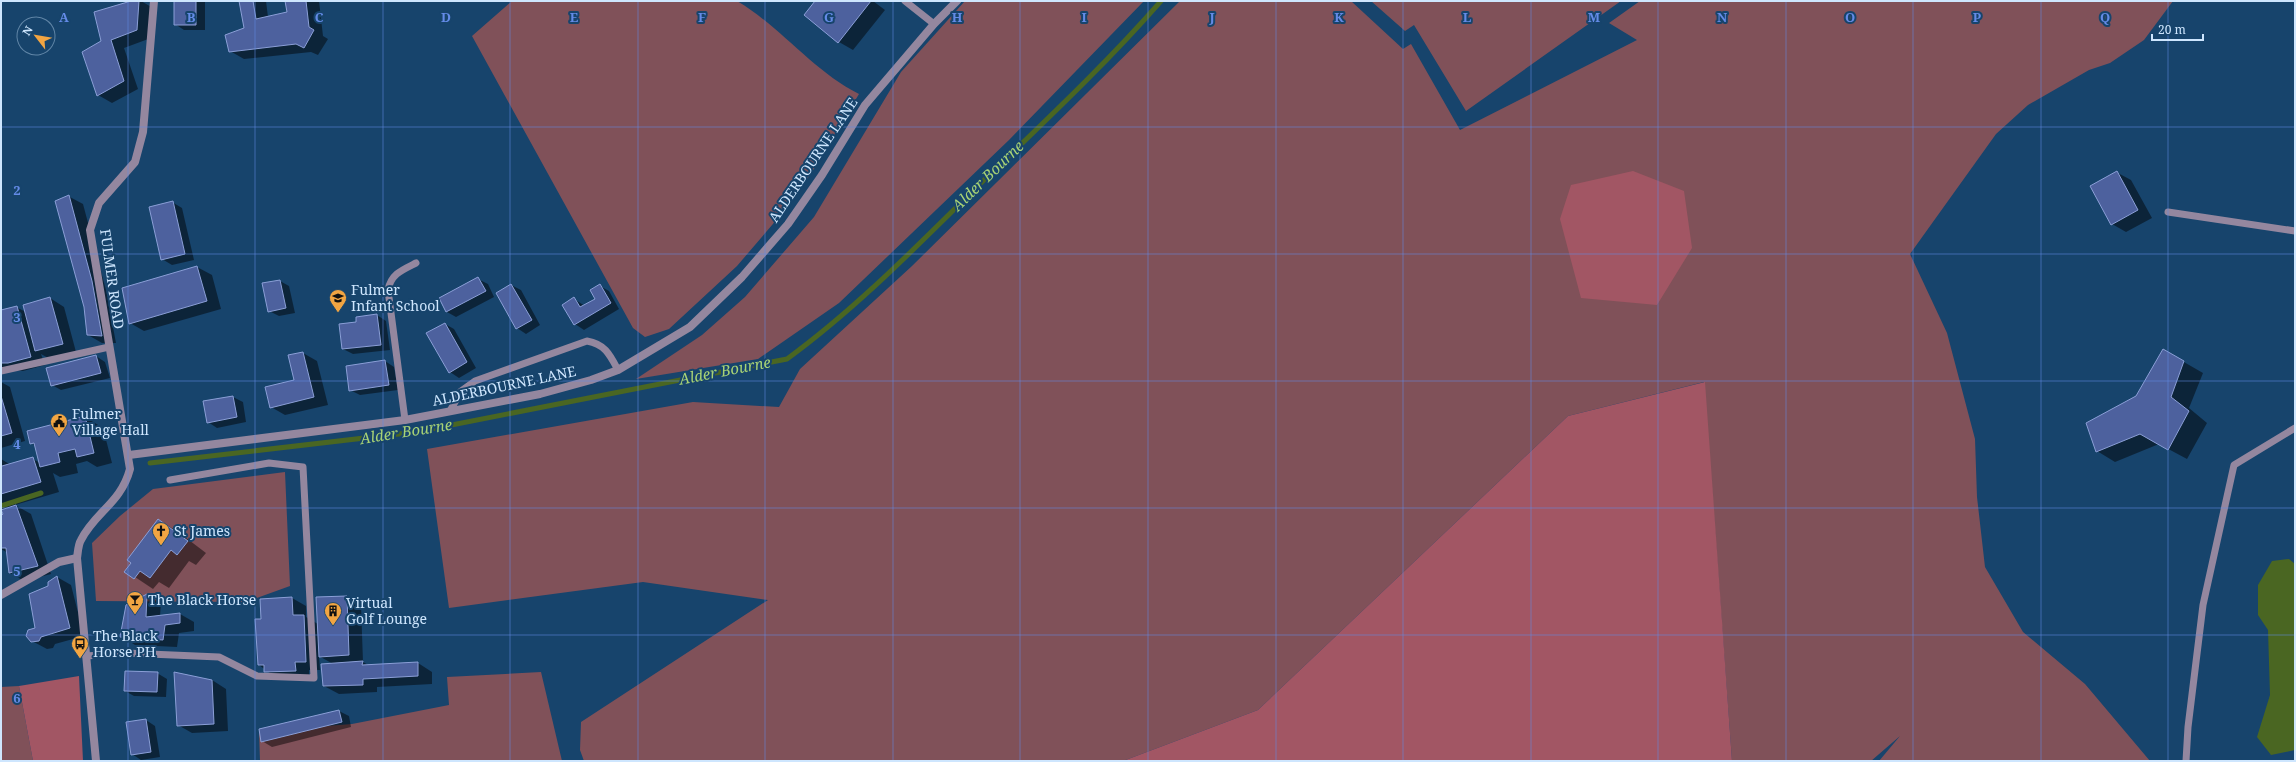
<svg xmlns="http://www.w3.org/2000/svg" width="2296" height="762" viewBox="0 0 2296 762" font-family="'Noto Serif',serif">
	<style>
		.green { fill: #805159 }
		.forest { fill: #a25664 }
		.water { fill: #4a6622 }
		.shadow { fill: #0007 }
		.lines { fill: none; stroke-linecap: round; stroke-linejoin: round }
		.stream { stroke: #4a6622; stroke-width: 5 }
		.building { fill: #4d619e; stroke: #8b9fd7 }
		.service { stroke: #94879f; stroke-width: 7 }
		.minor { stroke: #94879f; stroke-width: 8 }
		.tertiary { stroke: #94879f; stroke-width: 8 }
		.grid { fill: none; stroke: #648be7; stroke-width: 1; stroke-opacity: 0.55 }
		.labels { text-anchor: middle; stroke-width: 4; stroke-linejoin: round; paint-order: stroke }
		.street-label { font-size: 14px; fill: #cee6fe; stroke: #17446c }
		.poi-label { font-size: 14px; fill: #cee6fe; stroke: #17446c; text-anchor: start }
		.water-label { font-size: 15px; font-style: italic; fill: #a8d375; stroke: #17446c }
		.grid-label { font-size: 13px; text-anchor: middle; font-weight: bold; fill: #648be7; stroke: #17446c; stroke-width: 4; stroke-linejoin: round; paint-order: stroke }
	</style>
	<rect width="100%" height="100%" fill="#17446c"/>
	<!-- green -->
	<path class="green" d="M512,1H737C781,27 813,71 859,94L812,172L784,211L737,266L669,329L645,337L633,328L472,36Z
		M965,1H1144L1009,140L839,303L758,359L636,379L702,335L745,297L814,217L901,72Z
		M1180,1H1351L1403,49L1411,44L1460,130L1637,40L1609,23L1640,1H2173L2144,40L2110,63L2089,70L2028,105L1996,134L1910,254L1947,333L1975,439L1977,497L1985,567L2023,632L2085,684L2150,761H1879L1900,736L1871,761H1732L1704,382L1568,416L1258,710L1123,761H584L580,750L581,722L768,600L643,582L449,608L427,449L693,402L779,407L800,369L912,266Z
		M1371,1H1621L1466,111L1414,25L1405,31Z
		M285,472L290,586L246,602L96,601L92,543L120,516L153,489Z
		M541,672L562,761H260L259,731L352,724L449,705L447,677Z
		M19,686L33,761H1V687Z"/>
	<!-- forest -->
	<path class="forest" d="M1633,171L1684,191L1692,248L1657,305L1581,298L1560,219L1571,185Z
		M1705,382L1732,761H1123L1258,710L1568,416Z
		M79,676L83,761H33L19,686Z"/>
	<!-- water -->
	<path class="water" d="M2289,559L2295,564V750L2271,755L2257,737L2270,695L2268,630L2258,615V585L2272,561Z"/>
	<!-- shadow -->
	<path class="shadow" d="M135,1H141L153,8L151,38L124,48L138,89L112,103L98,95L102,42Z
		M175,1H205V30H184L175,24Z
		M240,1H252L255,18L254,1H266L268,17L288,12L287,1H319L323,36L328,39L318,55L311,52L244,59L230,51L245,29Z
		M816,1H873L885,10L853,50L839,42L805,15Z
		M2116,172L2131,180L2152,218L2126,232L2112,224Z
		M68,196L83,204L106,290L116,343H102L88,335Z
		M172,202L182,208L194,260L172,265L162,259Z
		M197,267L212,275L221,309L144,331L130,323L123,288Z
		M478,279L488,284L494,297L456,317L447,312L440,299Z
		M280,281L289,286L295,313L279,316L269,311Z
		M511,285L521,290L540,325L526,334L517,328Z
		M600,286L609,291L619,309L584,330L575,324L574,299L585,306L596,299Z
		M50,298L64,307L76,352L50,359L41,354L45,365L23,371L1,369V311L16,307L26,312Z
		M377,315L386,321L390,350L353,354L343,349L357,323Z
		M445,324L454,329L476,368L459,378L450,372Z
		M2163,350L2203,373L2189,408L2207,423L2187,459L2159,444L2115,462L2097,451L2136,397Z
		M303,353L317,361L328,405L285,415L271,407L295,380Z
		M96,356L105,362L110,378L61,390L52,385Z
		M385,361L394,367L398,390L360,395L350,390Z
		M1,382L10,387L25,441L1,448Z
		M233,397L243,402L246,422L217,428L208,422L204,402Z
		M85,417L103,428L112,463L97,467L87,461L76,464L78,473L60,477L53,473L59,492L15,505L31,514L51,574L24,581L10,573L8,553L1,549V517L5,510L1,509V459L11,465L33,459L40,463L36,446L31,443Z
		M158,520L177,531L206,553L196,565L189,561L169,588L159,582L153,589L126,571Z
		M57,577L71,585L84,636L55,644L53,648L47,649L32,641L49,583Z
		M147,595L161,603L160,616L180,614L194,622V631L179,633L177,647L135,645L121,636Z
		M347,597L361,605L363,662L370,666L418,663L432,672V684L377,687V692L339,694L324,686L333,664L319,656L320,670H309V678L279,680L259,665L262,620L292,598L306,606V617L318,624Z
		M157,673L167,679L166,697L134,696L125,691Z
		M212,680L226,689L228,731L192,733L178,725Z
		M339,711L349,716L351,727L272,747L262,741Z
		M146,720L155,726L160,757L141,760L132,754Z"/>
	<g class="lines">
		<!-- stream -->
		<path class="stream" d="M150,463L416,432L787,359C858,307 920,243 982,182C1043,123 1105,65 1161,1
			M1,506L41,493"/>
	</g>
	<!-- building -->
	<path class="building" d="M131,1H139L137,30L111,40L124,81L97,96L82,52L101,41L94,12Z
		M174,1H196V25H174Z
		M239,1H253L256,19L287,12L285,1H306L309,27L314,30L304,48L296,44L229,52L225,35L244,28Z
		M815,1H871L838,43L804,15Z
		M2117,171L2138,210L2111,225L2090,186Z
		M69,195L92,281L102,336L87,335L84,307L55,201Z
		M173,201L185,254L161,260L149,207Z
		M197,266L207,301L129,324L122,288Z
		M478,277L486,291L446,312L439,298Z
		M280,280L286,308L268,312L262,283Z
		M511,284L532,320L516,329L496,293Z
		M600,284L611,303L574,325L562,305L574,297L580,307L595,299L590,290Z
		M50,297L63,344L35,351L23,305Z
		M17,306L31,357L8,363H1V310Z
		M377,314L381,345L342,349L339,324L356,322V317Z
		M445,323L467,362L449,373L426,333Z
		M2163,349L2184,361L2171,397L2189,411L2168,450L2140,434L2096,452L2086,423L2136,396Z
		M303,352L314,397L270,408L265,387L294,380L288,355Z
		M96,355L101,373L51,386L46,368Z
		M385,360L389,385L349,391L346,366Z
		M1,396L12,433L1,436Z
		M233,396L237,417L207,423L203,401Z
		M85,416L94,453L77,457L75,449L58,453L60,462L40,467L34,443L30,444L27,431Z
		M33,457L41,482L1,494V465L2,466Z
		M16,505L38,566L9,573L6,548H1V516L3,514L1,510Z
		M158,519L188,541L177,555L171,550L150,578L140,571L134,579L124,572L131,563L127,560Z
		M57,576L70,628L41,637L39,641L31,642L26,636L28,630L35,628L29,594L48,586V582Z
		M147,594L146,617L180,613V623L165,625L163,640L120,637L126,605Z
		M347,596L349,655L319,657L316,597Z
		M292,597L293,615H304L306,662H295L296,671L264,672V665H258L255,619H261L260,599Z
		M363,661L362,665L418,662V676L363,679V685L323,686L321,664Z
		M125,671L158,672L157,692L124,691Z
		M174,672L212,680L214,724L177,726Z
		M339,710L342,722L261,742L259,729Z
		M146,719L151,752L131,755L126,722Z"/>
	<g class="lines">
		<!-- service -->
		<path class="service" d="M905,1L934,24
			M2168,212L2295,231
			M1,371L109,347
			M450,411L461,391L475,381L587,341C605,344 610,355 618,370
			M405,420L388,290C391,274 402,270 416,263
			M86,656L126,653L219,657L257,676L314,678L303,467L269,463L170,480
			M2186,761L2188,727L2203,605L2234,465L2295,428"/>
		<!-- minor -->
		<path class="minor" d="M129,455L405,420L540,394L591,380L618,370L690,327L742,277L788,224L822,175L865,105L934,24L957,1
			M1,595L59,562L77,558"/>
		<!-- tertiary -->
		<path class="tertiary" d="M96,761L77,558C78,552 78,545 81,540C95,512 121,503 130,469L90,230L99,203L135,162L143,132L154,1"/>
	</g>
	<!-- grid -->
	<path class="grid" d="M128,1V761M255,1V761M383,1V761M510,1V761M638,1V761M765,1V761M893,1V761M1020,1V761M1148,1V761M1276,1V761M1403,1V761M1531,1V761M1658,1V761M1786,1V761M1913,1V761M2041,1V761M2168,1V761M1,127H2295M1,254H2295M1,381H2295M1,508H2295M1,635H2295"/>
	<!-- icons -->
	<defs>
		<symbol id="school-pin" viewBox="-11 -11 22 30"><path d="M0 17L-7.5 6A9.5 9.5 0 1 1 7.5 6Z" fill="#f2a542" stroke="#17446c"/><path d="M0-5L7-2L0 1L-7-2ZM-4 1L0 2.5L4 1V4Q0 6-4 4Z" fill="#111"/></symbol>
		<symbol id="civic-pin" viewBox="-11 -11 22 30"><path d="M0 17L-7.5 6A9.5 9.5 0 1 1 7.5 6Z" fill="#f2a542" stroke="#17446c"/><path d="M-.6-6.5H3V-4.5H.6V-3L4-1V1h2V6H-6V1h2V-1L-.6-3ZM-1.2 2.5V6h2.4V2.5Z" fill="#111"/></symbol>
		<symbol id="church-pin" viewBox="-11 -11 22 30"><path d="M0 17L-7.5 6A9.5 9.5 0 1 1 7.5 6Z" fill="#f2a542" stroke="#17446c"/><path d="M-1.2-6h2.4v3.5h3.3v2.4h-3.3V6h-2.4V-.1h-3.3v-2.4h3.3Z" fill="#111"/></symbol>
		<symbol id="bar-pin" viewBox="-11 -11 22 30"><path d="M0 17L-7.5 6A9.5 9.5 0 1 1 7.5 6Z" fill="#f2a542" stroke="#17446c"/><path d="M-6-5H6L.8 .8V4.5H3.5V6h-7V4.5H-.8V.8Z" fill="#111"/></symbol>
		<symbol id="building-pin" viewBox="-11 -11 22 30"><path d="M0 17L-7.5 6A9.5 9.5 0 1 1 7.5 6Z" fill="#f2a542" stroke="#17446c"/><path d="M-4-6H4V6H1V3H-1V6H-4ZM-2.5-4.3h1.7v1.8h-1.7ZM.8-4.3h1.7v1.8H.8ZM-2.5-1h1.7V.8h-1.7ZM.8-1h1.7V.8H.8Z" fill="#111"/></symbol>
		<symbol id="bus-pin" viewBox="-11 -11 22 30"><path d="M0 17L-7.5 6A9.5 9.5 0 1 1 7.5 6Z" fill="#f2a542" stroke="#17446c"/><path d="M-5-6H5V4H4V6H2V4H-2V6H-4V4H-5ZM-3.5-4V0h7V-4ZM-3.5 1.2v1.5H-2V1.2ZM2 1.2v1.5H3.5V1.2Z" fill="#111"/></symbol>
	</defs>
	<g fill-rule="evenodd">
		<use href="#school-pin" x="328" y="288" width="20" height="27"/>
		<use href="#civic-pin" x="49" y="412" width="20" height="27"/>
		<use href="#church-pin" x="151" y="521" width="20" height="27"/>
		<use href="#bar-pin" x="125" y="590" width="20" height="27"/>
		<use href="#building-pin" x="323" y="601" width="20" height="27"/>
		<use href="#bus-pin" x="70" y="634" width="20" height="27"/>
	</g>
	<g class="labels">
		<!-- street labels -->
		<g class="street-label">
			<text transform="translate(813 160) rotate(-56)" y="5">ALDERBOURNE LANE</text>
			<text transform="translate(112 279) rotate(82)" y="5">FULMER ROAD</text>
			<text transform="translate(504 386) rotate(-12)" y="5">ALDERBOURNE LANE</text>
		</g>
		<!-- poi labels -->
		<g class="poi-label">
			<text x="351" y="295">Fulmer<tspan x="351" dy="16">Infant School</tspan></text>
			<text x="72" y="419">Fulmer<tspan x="72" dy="16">Village Hall</tspan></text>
			<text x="174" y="536">St James</text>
			<text x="148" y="605">The Black Horse</text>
			<text x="346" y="608">Virtual<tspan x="346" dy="16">Golf Lounge</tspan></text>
			<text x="93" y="641">The Black<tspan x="93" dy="16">Horse PH</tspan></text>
		</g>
		<!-- water labels -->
		<g class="water-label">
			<text transform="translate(988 176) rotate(-44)" y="5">Alder Bourne</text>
			<text transform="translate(725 371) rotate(-11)" y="5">Alder Bourne</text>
			<text transform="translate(406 432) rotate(-9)" y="5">Alder Bourne</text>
		</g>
	</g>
	<g class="grid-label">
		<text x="64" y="22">A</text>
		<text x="191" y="22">B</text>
		<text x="319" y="22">C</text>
		<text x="446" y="22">D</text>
		<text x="574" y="22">E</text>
		<text x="702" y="22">F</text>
		<text x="829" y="22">G</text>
		<text x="957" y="22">H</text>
		<text x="1084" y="22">I</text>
		<text x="1212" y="22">J</text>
		<text x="1339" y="22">K</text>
		<text x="1467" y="22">L</text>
		<text x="1594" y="22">M</text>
		<text x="1722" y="22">N</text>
		<text x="1850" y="22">O</text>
		<text x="1977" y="22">P</text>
		<text x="2105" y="22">Q</text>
		<text x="17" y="195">2</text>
		<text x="17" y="322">3</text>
		<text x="17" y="449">4</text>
		<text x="17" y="576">5</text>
		<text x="17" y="703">6</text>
	</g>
	<!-- border -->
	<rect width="2296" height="762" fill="none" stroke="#cee6fe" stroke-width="4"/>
	<!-- north arrow -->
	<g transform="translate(36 36) rotate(301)"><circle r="19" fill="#17446c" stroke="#6085a6"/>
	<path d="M0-3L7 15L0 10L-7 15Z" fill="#f2a542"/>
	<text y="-6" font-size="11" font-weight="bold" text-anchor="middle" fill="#cee6fe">N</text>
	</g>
	<!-- scale -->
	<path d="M2152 34v6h51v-6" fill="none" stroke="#cee6fe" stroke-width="2"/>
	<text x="2158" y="34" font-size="12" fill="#cee6fe" stroke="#17446c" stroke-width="3" paint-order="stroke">20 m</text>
</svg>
